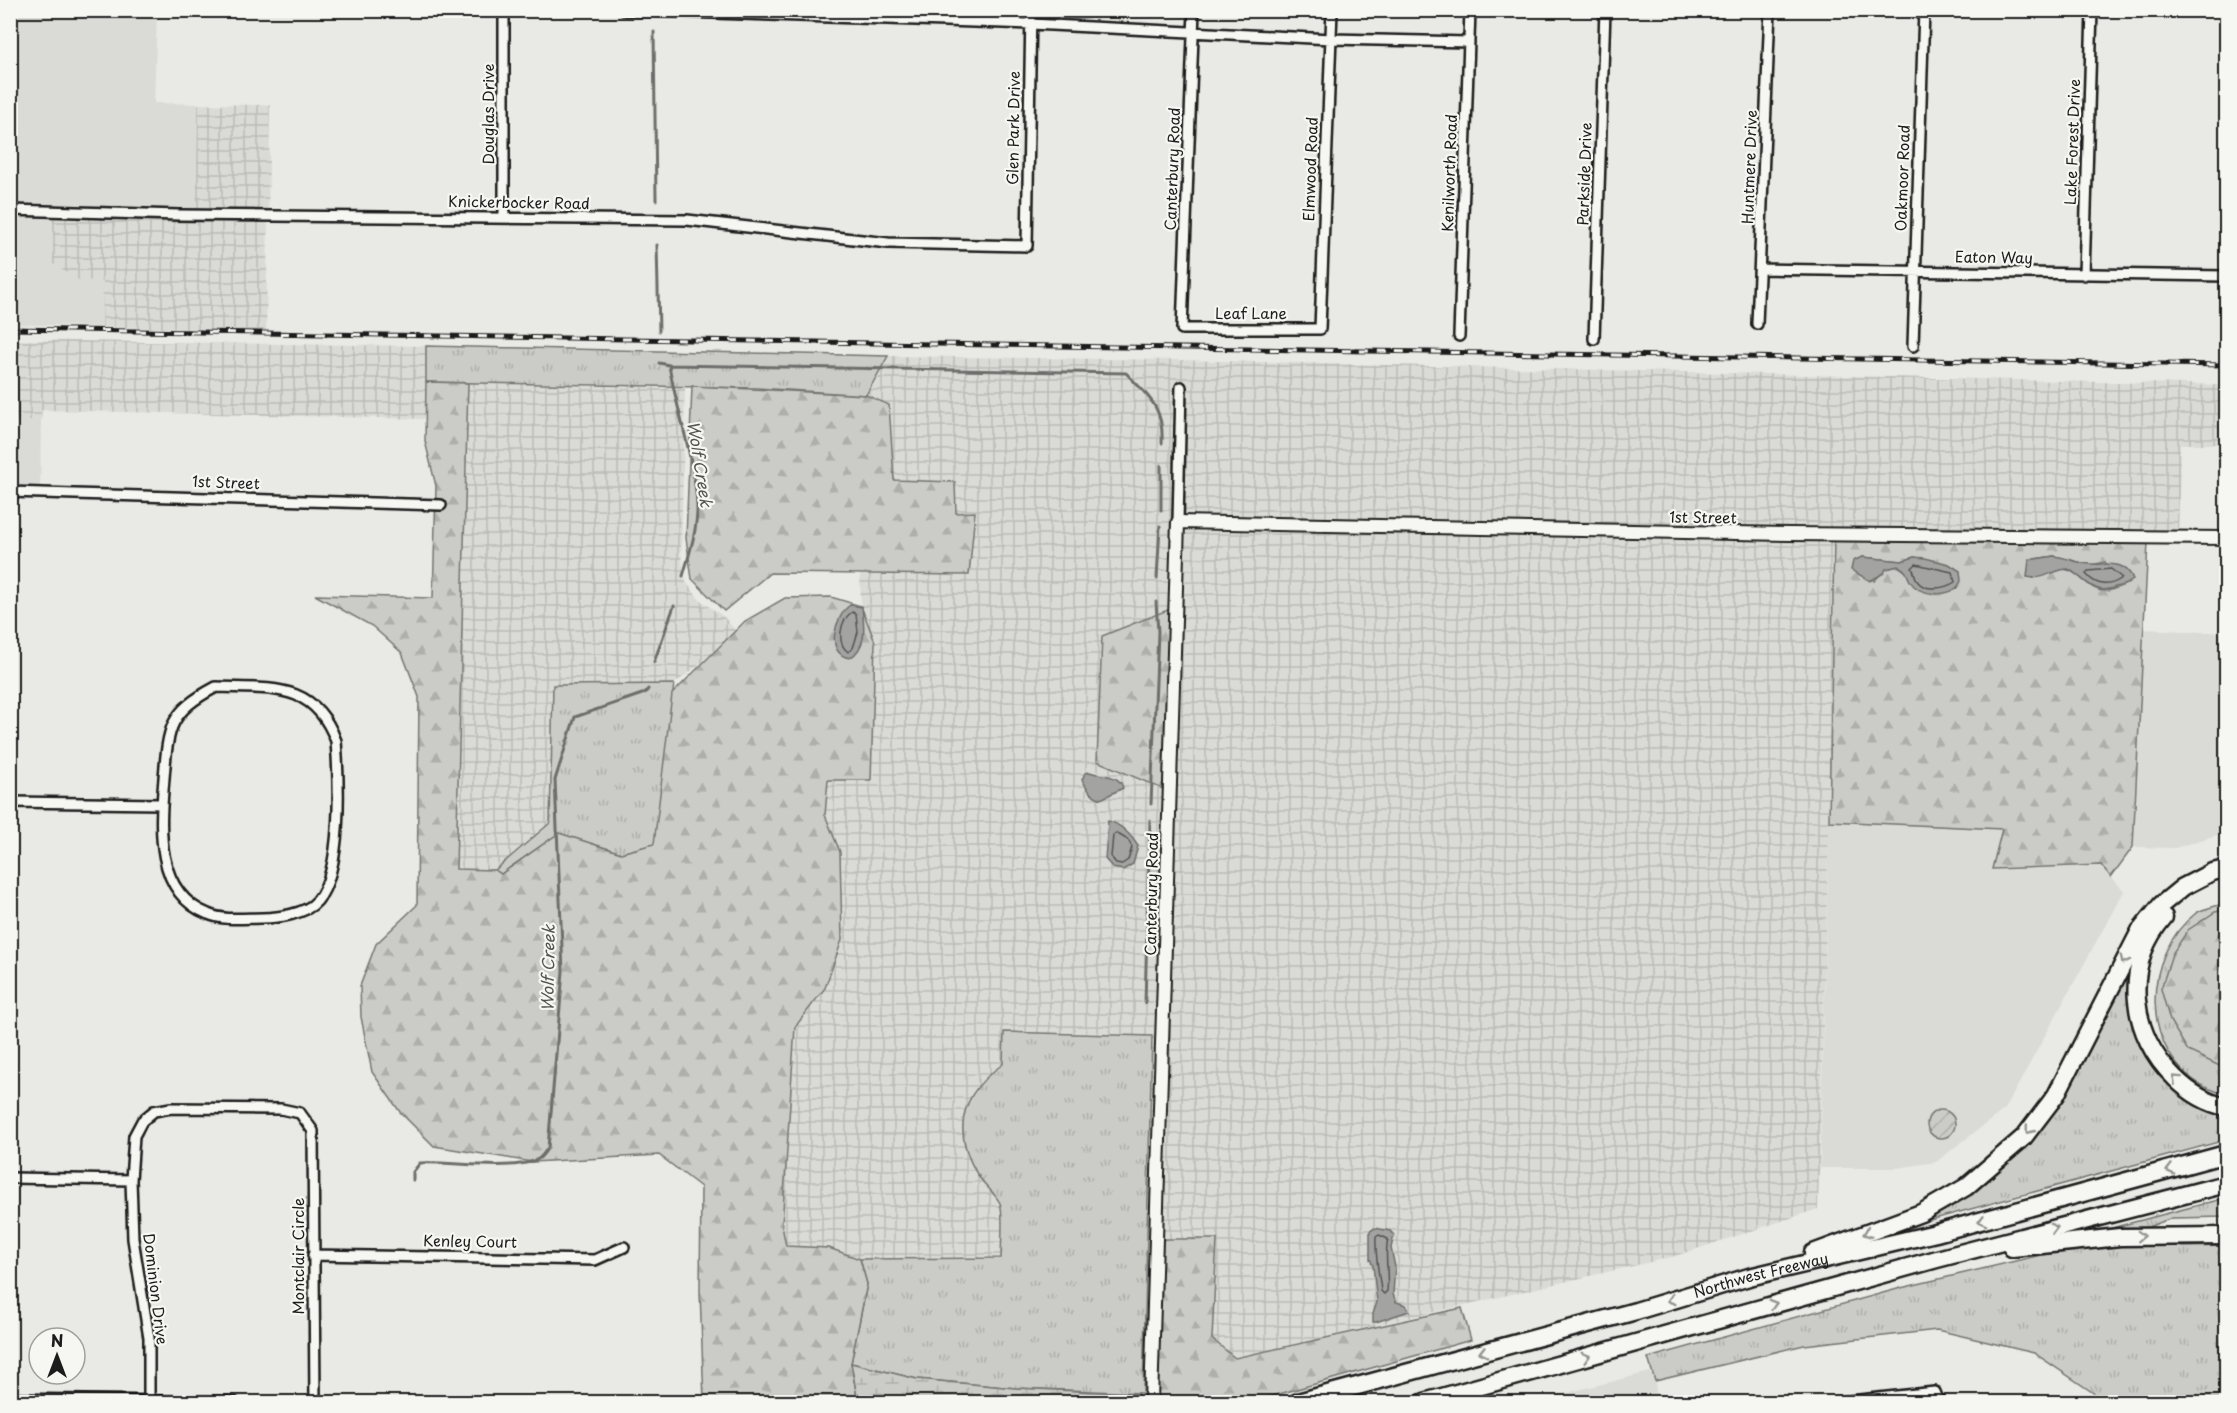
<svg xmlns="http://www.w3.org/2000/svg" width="2237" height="1413" viewBox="0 0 2237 1413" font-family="'Playpen Sans',sans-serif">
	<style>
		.built { fill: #dadad6 }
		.industrial { fill: url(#industrial-grid) }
		.grass { fill: url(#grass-tufts); stroke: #747472; stroke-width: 1.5 }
		.forest { fill: url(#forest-firs); stroke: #747472; stroke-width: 1.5; fill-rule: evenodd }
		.wetland { fill: url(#wetland-marsh); stroke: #747472; stroke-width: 1.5 }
		.garden { fill: url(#garden-furrows); stroke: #747472; stroke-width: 1.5 }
		.water { fill: #a3a3a1; stroke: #6d6d6c; stroke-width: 1.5 }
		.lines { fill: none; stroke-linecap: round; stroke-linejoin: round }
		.shore { stroke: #525251; stroke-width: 1.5 }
		.stream { stroke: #6d6d6c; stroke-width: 3 }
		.street-casing { stroke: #1c1c1c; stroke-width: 14 }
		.secondary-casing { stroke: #1c1c1c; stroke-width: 16 }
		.highway-casing { stroke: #1c1c1c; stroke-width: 21 }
		.street { stroke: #f6f6f2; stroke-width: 9 }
		.secondary { stroke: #f6f6f2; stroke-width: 12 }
		.highway { stroke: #f6f6f2; stroke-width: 16 }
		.rail-casing { stroke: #1c1c1c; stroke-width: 5 }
		.rail { stroke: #f6f6f2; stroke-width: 3; stroke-dasharray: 9; stroke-linecap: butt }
		.oneway { stroke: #949492 }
		.labels { text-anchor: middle; stroke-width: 4.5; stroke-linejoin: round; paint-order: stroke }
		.street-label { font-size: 15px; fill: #1c1c1c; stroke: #f6f6f2 }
		.water-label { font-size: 16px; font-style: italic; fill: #525251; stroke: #f6f6f2 }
	</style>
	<defs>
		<pattern id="industrial-grid" width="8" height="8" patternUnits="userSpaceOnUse" patternTransform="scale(1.5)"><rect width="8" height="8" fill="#dadad6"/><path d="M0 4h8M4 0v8" fill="none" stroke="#babab7"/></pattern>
		<pattern id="grass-tufts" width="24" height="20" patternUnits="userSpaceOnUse" patternTransform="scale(1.5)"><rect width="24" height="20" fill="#cbcbc7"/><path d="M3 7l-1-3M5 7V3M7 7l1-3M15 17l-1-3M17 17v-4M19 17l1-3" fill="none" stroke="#aeaeaa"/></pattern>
		<pattern id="forest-firs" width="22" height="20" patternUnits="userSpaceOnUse" patternTransform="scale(1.5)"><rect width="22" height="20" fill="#cbcbc7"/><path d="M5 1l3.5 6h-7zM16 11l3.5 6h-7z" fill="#aeaeaa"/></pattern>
		<pattern id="wetland-marsh" width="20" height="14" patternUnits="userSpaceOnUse" patternTransform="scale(1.5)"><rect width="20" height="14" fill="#cbcbc7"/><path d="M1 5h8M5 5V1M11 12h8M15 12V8" fill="none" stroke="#aeaeaa"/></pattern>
		<pattern id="garden-furrows" width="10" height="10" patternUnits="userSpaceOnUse" patternTransform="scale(1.5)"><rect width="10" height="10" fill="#cbcbc7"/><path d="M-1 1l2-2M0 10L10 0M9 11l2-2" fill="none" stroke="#aeaeaa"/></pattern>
	</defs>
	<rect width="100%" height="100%" fill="#e9e9e5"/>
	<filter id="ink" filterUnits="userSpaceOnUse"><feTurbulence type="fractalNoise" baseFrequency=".0167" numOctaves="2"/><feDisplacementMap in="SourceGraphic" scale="12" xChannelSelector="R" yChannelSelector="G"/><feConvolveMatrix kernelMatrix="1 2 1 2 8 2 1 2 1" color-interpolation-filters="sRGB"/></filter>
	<g filter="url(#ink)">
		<!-- built -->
		<path class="built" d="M11,11H157L154,103L198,104L196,220L53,218L78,279L103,281L102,327L11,324Z
			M11,420H41L40,490L11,489Z
			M2143,629L2226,633V832L2175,848L2133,847Z
			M1829,821L2003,829L1993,869L2101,865L2124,891L2005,1109L1936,1162L1897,1168H1820Z
			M1650,1372L1655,1381L1657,1402H1531Z"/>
		<!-- industrial -->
		<path class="industrial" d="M198,104L270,105L266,330L102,327L103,281L78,280L53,264V218L196,220Z
			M11,340L426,346L425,419L42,410L41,420H11Z
			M888,356L1179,360L2226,385V444H2180L2178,543L1834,539L1829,821L1818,1209L1672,1257L1235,1358L1212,1339L1217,1240L1147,1239L1152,1036L1004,1032L1003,1064L992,1072L962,1130L966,1153L979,1176L1001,1204V1258L860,1259L829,1248L786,1246L782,1226L795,1027L825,988L840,852L825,815L828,780H871L875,642L861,606L860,574L969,575L975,512L956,514L894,480L889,405L866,395Z
			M468,383L685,388L681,555L686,582L700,600L724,617L739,635L674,684L553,685L550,823L495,870L456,869Z"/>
		<!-- grass -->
		<path class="grass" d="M426,346L888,356L866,395L757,388L426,382Z
			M674,684L655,844L621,853L559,833L501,874L495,870L550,823L553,685Z
			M2226,903V1095C2219,1092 2212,1090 2205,1087C2139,1052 2141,956 2196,913C2204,908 2217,906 2226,903Z
			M2133,952L2157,1070L2226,1112V1140L1908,1226L2022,1145Z
			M1004,1032L1152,1036L1143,1393L1015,1388L917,1379L851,1363L867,1284L860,1259L1001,1258C1001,1245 1004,1213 1000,1203C994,1192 983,1184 977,1174C951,1129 961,1093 1003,1064Z
			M2226,1198V1217L2172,1218L2148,1227L2107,1233L2104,1230Z
			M2151,1242L2183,1247L2226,1246V1402H2107L2034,1353L1937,1330L1804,1345L1655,1381L1648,1358L1901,1288L2041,1255Z"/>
		<!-- forest -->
		<path class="forest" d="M426,382L468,383L456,869L495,870L501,874L559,833L621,853L654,844L672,694L745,621L785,598L831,597L861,606L875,642L871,780H828L825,815L840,852L842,940L825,988L795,1027L782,1226L786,1246L829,1248L860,1259L867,1284L851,1363L858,1402H704L700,1291L701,1187L659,1155L532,1162L434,1146L400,1112L372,1072L361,1017L360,986L376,944L417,905L419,697L402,653L372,626L315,595L433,598L436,486L425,441Z
			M692,386L866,395L889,405L894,480L955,482L956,513L975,512L969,575L770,573L724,611L692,579L686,538Z
			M1834,539L2148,542L2133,847L2111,877L2101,865L1992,869L2002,829L1829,821ZM2054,556L2091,565L2105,562L2124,585C2118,587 2113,591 2106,591C2087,591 2081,571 2063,569L2033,578L2029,570V560ZM1862,557L1902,561L1914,557L1949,564L1957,588L1936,593L1898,566L1886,569L1874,581Z
			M1170,609L1165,790L1097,761L1102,636Z
			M2226,910V1069L2188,1051L2170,1021L2161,989L2172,954L2188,930L2215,912Z
			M1158,1239H1217L1212,1339L1235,1358L1462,1308L1471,1340L1251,1402H1155Z"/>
		<!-- wetland -->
		<path class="wetland" d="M851,1363L917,1379L1015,1388L1138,1394L1137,1402H858Z"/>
		<!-- garden -->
		<path class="garden" d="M1927 1124a14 14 0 1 1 28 0a14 14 0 1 1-28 0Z"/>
		<!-- water -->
		<path class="water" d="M2054,556C2066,557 2079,564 2091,564C2108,565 2125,560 2133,579C2128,586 2123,584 2116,587C2094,597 2085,578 2068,569C2054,569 2043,581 2027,577L2029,560Z
			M1862,557L1902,561L1914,557L1925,558L1949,564L1960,571L1961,581C1955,597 1926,597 1914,586C1905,578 1911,572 1898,566L1886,569L1884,573L1870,581L1851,570L1853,561Z
			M850,605L862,607C864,626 868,646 850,658C824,654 835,616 850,605Z
			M1090,772C1102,777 1119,773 1123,788L1101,799L1091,794L1082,780L1085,773Z
			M1108,821C1120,823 1132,836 1138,846L1133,864L1123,870L1113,868L1105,859Z
			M1375,1228L1390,1231L1394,1235L1391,1248L1395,1267L1393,1294L1396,1302L1406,1305L1409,1311L1376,1322H1373V1314L1377,1302L1373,1266L1370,1259V1231Z"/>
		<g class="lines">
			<!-- shore -->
			<path class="shore" d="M1916,564L1952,572L1955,582C1946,588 1926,592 1918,582C1915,578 1915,573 1912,568Z
				M2111,569L2122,578C2110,587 2097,587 2086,574L2088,571Z
				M852,612L856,614L858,632L853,648L848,652C836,643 840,620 852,612Z
				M1116,833L1128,840L1132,847L1128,860L1122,864L1116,863L1111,857L1113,835Z
				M1379,1235L1388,1239C1384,1254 1389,1273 1387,1291L1384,1294L1381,1291C1379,1273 1375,1256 1376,1237Z"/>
			<!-- stream -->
			<path class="stream" d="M654,32L656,200
				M657,245L659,331
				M659,363L669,365C676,408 698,471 697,512C696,534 689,555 683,576
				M669,365L1126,373C1149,397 1164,407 1162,443
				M1161,510V465
				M1157,578L1160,526
				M654,662L674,606
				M1151,804L1158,632L1156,602
				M1145,1003L1150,820
				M413,1180V1172L420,1163C450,1161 514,1172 538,1159C542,1157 545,1151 548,1148L563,971L555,780L575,717L645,693L648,689"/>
			<defs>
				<path id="street" d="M504,10V218
					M624,10L1031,24L1331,39L1469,42
					M1194,10L1182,329H1320L1332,10
					M10,210L179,215L687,220L888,243L1027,246L1031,10
					M1761,269L2226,276
					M2084,275L2092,10
					M1757,324L1770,10
					M1459,336L1470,10
					M1594,339L1605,10
					M1913,346L1924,10
					M10,492L441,505
					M1178,522L1181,387
					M216,687C270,689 314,681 336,741C339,780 343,871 317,901C306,914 278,918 262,918C245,918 224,921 208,914C154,892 160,827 164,778C168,727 169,712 216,687Z
					M10,802L161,804
					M10,1178L131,1180
					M313,1255L595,1260L624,1247
					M10,1399L234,1402
					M149,1401V1338L133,1239L131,1180L134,1136L142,1121L154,1111L171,1108L281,1109L300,1113L313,1131L315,1402
					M1840,1402L1935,1392L1939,1402"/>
				<path id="secondary" d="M1151,1402L1178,522L1790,534L2226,538"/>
				<g id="highway">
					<path d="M2164,917C2122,966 2130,1035 2175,1078C2189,1092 2207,1103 2226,1107"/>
					<path d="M2012,1248L2120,1237L2226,1236"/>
					<path d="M1813,1253L1921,1213L1966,1187L2024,1137L2056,1095L2140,931L2161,905L2183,887L2212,872L2226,869"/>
					<path id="s1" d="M1298,1402L1636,1311L1749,1277L1936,1233L2226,1154"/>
					<path d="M1424,1402L1937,1259L2226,1184"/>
				</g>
			</defs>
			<!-- street casing -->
			<use href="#street" class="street-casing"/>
			<!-- secondary casing -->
			<use href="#secondary" class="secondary-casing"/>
			<!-- highway casing -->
			<use href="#highway" class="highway-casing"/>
			<!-- street -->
			<use href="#street" class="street"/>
			<!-- secondary -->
			<use href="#secondary" class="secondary"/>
			<!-- highway -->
			<use href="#highway" class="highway"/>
			<defs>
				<path id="rail" d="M10,329L2226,365"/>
			</defs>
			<!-- rail casing -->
			<use href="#rail" class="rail-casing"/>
			<!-- rail -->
			<use href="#rail" class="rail"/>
		</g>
		<!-- one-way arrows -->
		<defs><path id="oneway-chevron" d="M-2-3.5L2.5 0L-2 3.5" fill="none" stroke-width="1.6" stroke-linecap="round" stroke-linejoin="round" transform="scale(1.5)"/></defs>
		<g class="oneway">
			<use href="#oneway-chevron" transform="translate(2124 960) rotate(118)"/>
			<use href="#oneway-chevron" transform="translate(2176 1079) rotate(-138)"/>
			<use href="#oneway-chevron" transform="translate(2029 1130) rotate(129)"/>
			<use href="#oneway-chevron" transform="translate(2170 1170) rotate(165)"/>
			<use href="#oneway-chevron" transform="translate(1982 1221) rotate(165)"/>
			<use href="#oneway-chevron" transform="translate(2054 1228) rotate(-14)"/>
			<use href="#oneway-chevron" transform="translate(1867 1233) rotate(160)"/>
			<use href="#oneway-chevron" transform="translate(2141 1236) rotate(-2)"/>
			<use href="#oneway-chevron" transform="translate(1671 1300) rotate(163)"/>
			<use href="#oneway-chevron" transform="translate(1773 1304) rotate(-16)"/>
			<use href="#oneway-chevron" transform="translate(1483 1352) rotate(165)"/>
			<use href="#oneway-chevron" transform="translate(1586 1357) rotate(-16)"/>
		</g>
	</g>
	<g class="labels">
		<!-- street labels -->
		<g class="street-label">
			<text transform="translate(489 114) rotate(-90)" y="5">Douglas Drive</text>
			<text transform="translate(1014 128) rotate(-89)" y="5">Glen Park Drive</text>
			<text transform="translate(2073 142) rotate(-88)" y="5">Lake Forest Drive</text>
			<text transform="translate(1750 167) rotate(-88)" y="5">Huntmere Drive</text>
			<text transform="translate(1173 169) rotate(-88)" y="5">Canterbury Road</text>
			<text transform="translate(1311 169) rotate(-88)" y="5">Elmwood Road</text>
			<text transform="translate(1450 173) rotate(-88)" y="5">Kenilworth Road</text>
			<text transform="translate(1585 174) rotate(-88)" y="5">Parkside Drive</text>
			<text transform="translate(1903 178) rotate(-88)" y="5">Oakmoor Road</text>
			<text transform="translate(519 203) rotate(1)" y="5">Knickerbocker Road</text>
			<text transform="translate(1994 258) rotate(1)" y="5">Eaton Way</text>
			<text x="1251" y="319">Leaf Lane</text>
			<text transform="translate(226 483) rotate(2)" y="5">1st Street</text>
			<text transform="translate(1703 518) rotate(1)" y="5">1st Street</text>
			<text transform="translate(1152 894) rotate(-89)" y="5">Canterbury Road</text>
			<text transform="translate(470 1242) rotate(1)" y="5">Kenley Court</text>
			<text transform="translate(299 1256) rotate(-90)" y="5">Montclair Circle</text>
			<text dy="5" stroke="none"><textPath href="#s1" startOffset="480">Northwest Freeway</textPath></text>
			<text transform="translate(155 1289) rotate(83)" y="5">Dominion Drive</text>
		</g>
		<!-- water labels -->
		<g class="water-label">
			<text transform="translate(700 464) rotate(81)" y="6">Wolf Creek</text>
			<text transform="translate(548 968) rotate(-89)" y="6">Wolf Creek</text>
		</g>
	</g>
	<!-- margin -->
	<rect width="2237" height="1413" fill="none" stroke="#f6f6f2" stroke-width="36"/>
	<rect x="18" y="18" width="2201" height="1377" fill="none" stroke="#1c1c1c" stroke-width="2" filter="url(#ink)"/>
	<!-- north arrow -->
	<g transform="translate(57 1356)"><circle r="28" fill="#f6f6f2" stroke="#9f9f9c" stroke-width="1.5"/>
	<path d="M0-4.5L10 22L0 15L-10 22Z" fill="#1c1c1c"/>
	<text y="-9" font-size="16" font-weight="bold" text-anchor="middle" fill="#1c1c1c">N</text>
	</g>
</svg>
